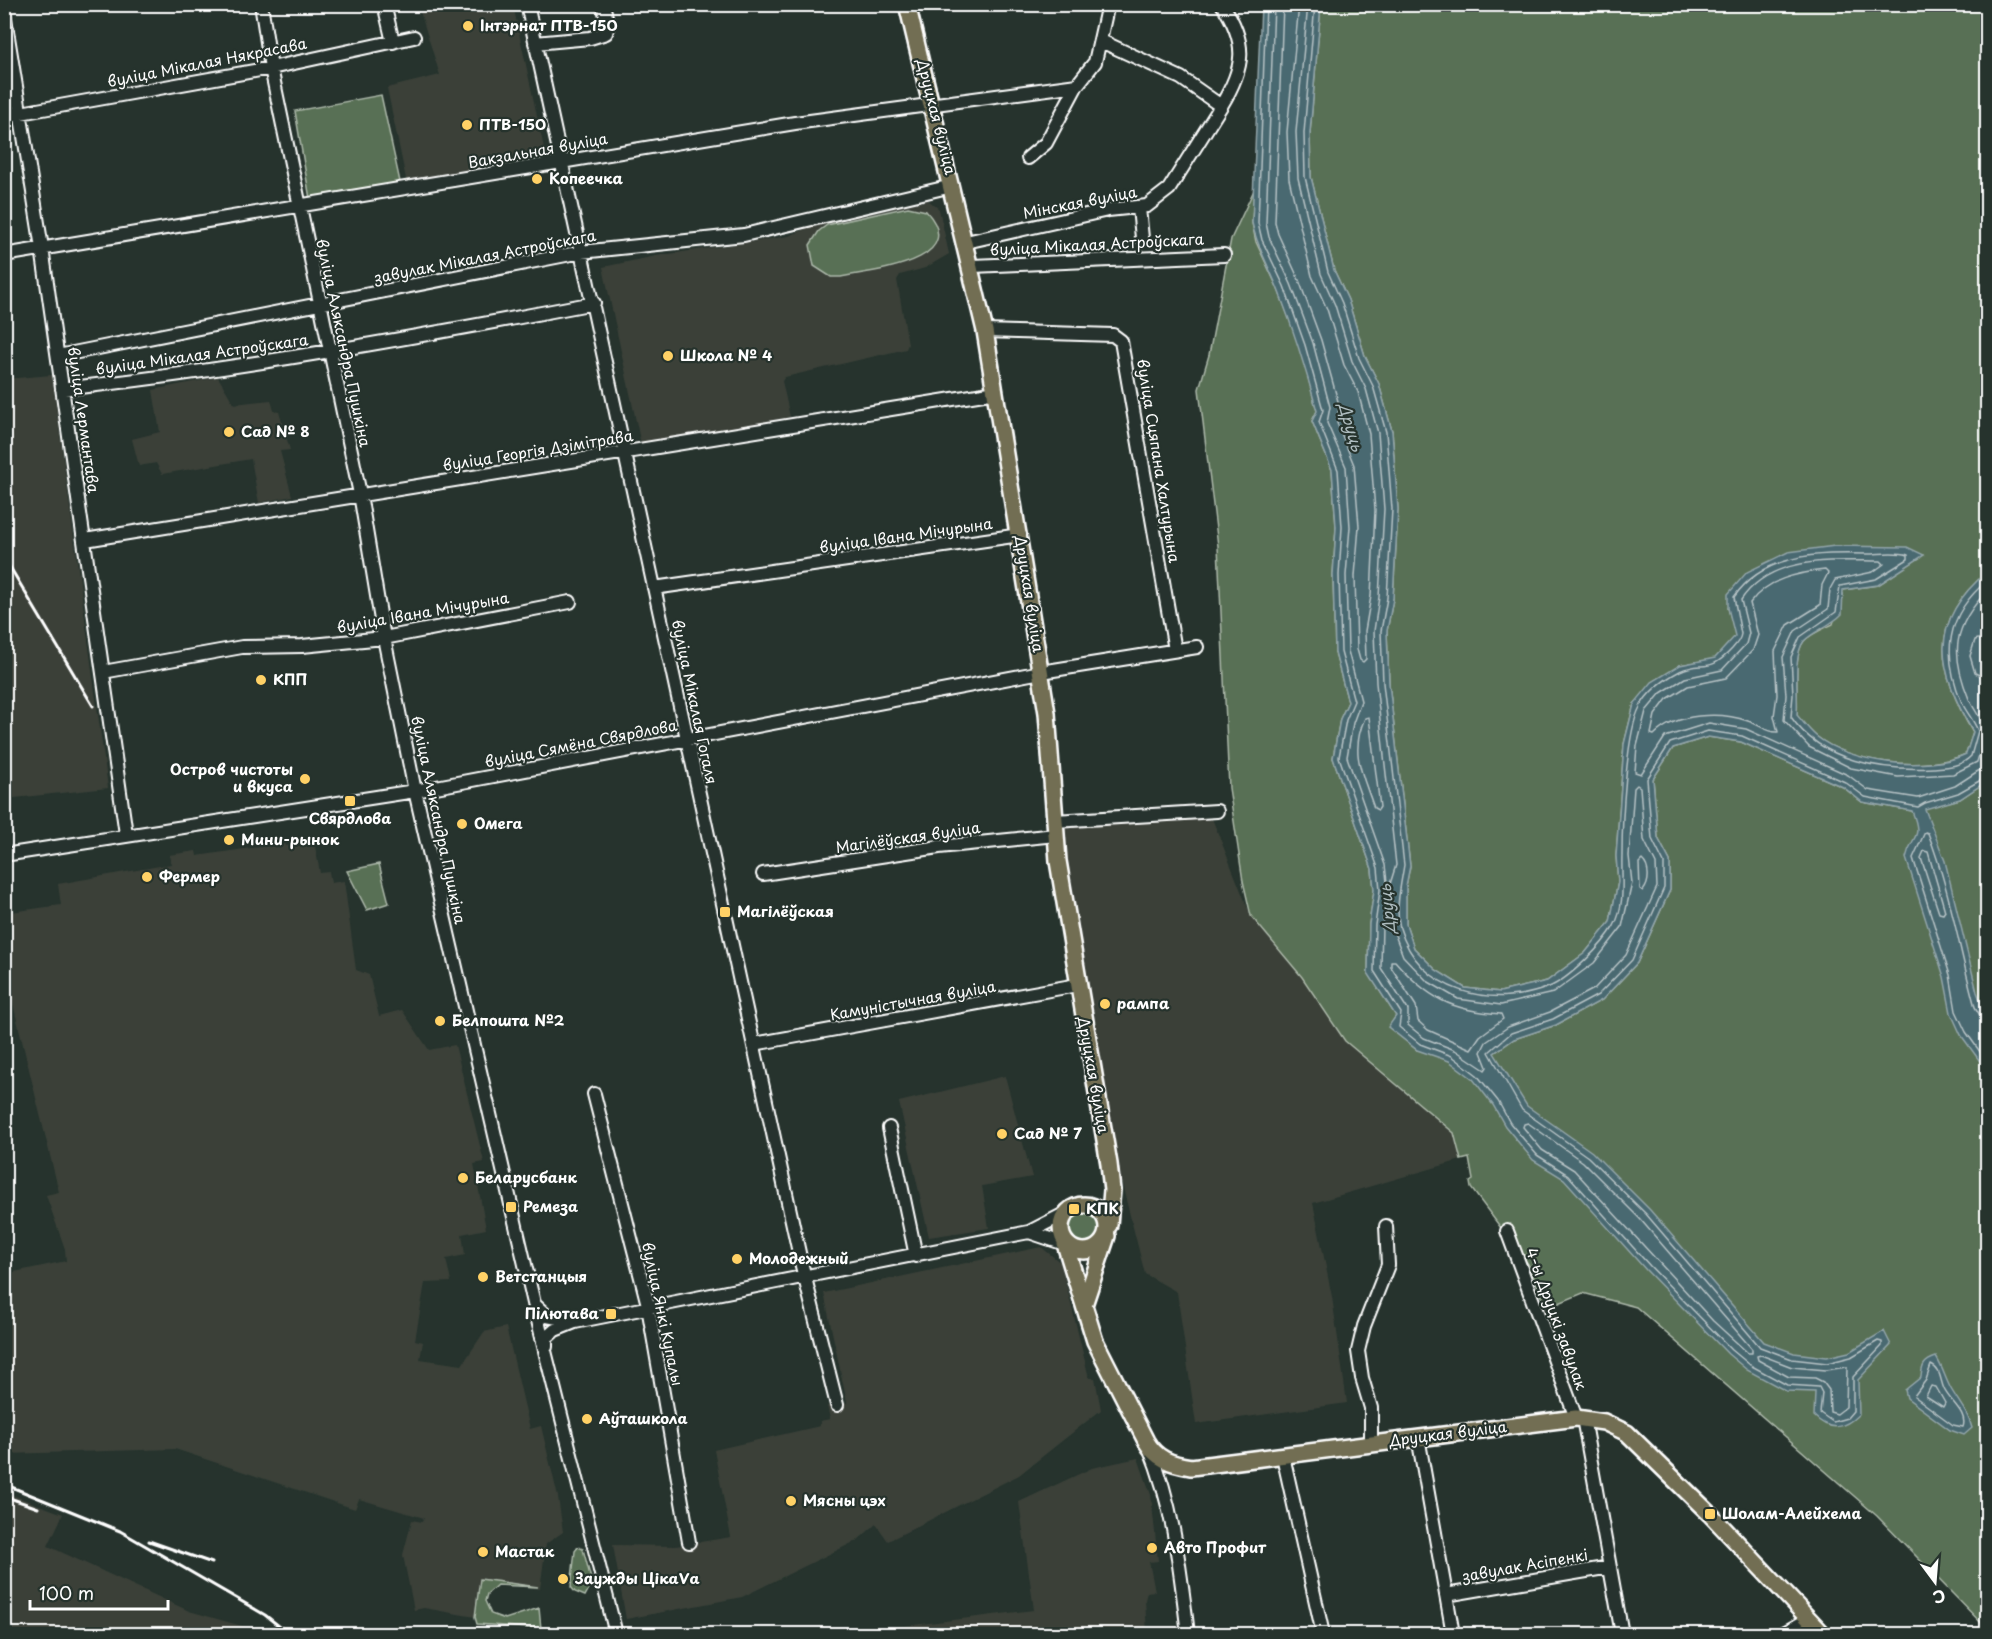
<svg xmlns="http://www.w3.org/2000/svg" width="1992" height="1639" viewBox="0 0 1992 1639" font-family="'Playpen Sans',sans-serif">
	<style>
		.built { fill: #3b4139 }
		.green { fill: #597054; stroke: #acb8aa; stroke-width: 1.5 }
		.water { fill: #4a6971; stroke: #92a5aa; stroke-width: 1.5 }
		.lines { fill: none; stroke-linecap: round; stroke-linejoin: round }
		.shore { stroke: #b7c3c6; stroke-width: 1.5 }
		.minor-casing { stroke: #fff; stroke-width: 16 }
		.major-casing { stroke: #fff; stroke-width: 20 }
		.minor { stroke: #26332d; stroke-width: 12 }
		.major { stroke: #726e52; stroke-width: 15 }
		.rail { stroke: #fff; stroke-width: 3 }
		.poi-dot { fill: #ffd166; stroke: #26332d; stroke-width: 2 }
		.labels { text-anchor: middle; stroke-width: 4.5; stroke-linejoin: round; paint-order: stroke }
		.poi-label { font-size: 15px; font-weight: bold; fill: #fff; stroke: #26332d; text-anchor: start }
		.street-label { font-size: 15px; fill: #fff; stroke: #26332d }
		.water-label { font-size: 16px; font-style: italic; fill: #aebcbf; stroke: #26332d }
	</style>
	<rect width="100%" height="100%" fill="#26332d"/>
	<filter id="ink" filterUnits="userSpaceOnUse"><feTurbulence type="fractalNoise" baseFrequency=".0167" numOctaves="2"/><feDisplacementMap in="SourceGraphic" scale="12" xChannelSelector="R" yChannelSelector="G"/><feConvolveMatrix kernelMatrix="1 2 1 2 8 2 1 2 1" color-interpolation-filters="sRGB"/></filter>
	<g filter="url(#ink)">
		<!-- built -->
		<path class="built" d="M418,5H513L547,162L407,184L387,88L440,75Z
			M928,200L939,209L949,254L925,268L900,275L897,280L908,344L906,349L785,377L782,381L790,417L642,449L603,267L656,256L789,236L810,227Z
			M52,375L108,788L5,799V379Z
			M218,377L234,404L271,400L274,411L279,412L290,450L280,451L292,496L259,503L251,459L162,474L156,463L139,466L132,439L160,432L153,390Z
			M1211,816L1251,916L1302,977L1345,1041L1454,1133L1461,1160L1313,1203L1332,1297L1347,1403L1196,1424L1177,1292L1145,1274L1111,1141L1068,881L1062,831L1068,824Z
			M285,839L286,846L314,841L320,873L329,872L331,883L344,881L356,970L369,975L379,1016L402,1010L429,1050L455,1045L484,1162L474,1164L486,1229L462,1234L465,1255L446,1259L451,1282L425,1283L415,1340L423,1342L420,1359L462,1365L484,1332L506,1327L530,1429L541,1426L558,1497L563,1532L546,1544L540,1589L480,1579L475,1617L424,1608L414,1610L403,1555L412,1520L422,1522L424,1518L359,1499L355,1509L175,1449L5,1454V1274L66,1261L65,1249L46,1195L59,1192L5,971L4,913L61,905L58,884L171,864L169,855L196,851L197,856L265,846V842Z
			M1005,1076L1032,1177L982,1186L989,1228L929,1237L899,1102Z
			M1041,1247L1061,1263L1089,1378H1095L1101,1410L1019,1475L888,1541L876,1524L858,1540L742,1597L626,1619L613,1545L676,1546L731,1537L714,1450L820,1426V1421L830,1419L827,1406L847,1403L824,1293Z
			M1138,1458L1151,1495L1158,1561L1149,1562L1155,1591L1147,1592L1145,1600L1147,1634H898L897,1627L1034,1610L1019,1502L1092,1468Z
			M5,1492L63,1514L48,1546L189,1611L270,1634H5Z"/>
		<!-- green -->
		<path class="green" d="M1321,5H1987V572C1927,622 1937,671 1973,733L1966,754C1927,772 1850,764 1816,736C1809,730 1803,722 1797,716C1799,696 1792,655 1804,641C1810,634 1825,628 1833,624L1843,590L1878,585L1923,555L1835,546L1728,608L1736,636L1715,659L1680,665L1634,704L1624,744L1616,856L1618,882L1610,922L1585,953L1547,981L1500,992L1465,988L1436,970L1414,948L1406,924V886L1410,866L1389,683L1387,631L1393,599L1398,509L1392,431L1379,384L1365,356L1348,300L1334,270L1311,177L1310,133Z
			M381,95L400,182L310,199L295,111Z
			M1254,190L1252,223L1256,242L1278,289L1300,347L1317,411L1312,421L1332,470L1336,527L1333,575L1335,653L1348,702L1340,719L1333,758L1372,869L1374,890L1369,924L1368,972L1396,1016L1389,1027L1417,1050L1494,1053L1514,1039L1556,1025L1602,1000L1637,963L1670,890V861L1658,838L1653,779L1673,748L1708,737L1741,742L1843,787L1862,802L1912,811L1960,799L1987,781V1629L1877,1516L1636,1307L1583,1293L1547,1308L1528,1264L1471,1188L1470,1182L1473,1180L1469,1158L1461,1160L1454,1133L1345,1041L1302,977L1251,916L1243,881L1229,788L1218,546L1199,389L1209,355L1231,239Z
			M908,207L926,211C972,262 870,271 841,277H831L814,266L810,245L819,231L827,225Z
			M379,864L389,903L367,910L347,871Z
			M1069 1227a16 16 0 1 1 32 0a16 16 0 1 1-32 0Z
			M578,1547L583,1549L592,1583L585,1596L575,1592L571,1587L575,1551Z
			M480,1579L538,1587L497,1585L487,1594L485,1601L491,1614L505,1619L539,1608L541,1629L477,1624L475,1617Z"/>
		<!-- water -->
		<path class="water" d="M1261,5H1321L1310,133L1311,177L1334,270L1348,300L1365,356L1379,384L1392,431L1398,509L1393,599L1387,631L1389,683L1410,866L1406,886V924L1414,948L1436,970L1465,988L1500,992L1547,981L1585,953L1610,922L1618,882L1616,856L1624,744L1634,704L1652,682L1680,665L1715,658L1735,636L1728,608V594L1747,572L1788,552L1835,546L1907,547L1924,555L1878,585L1843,590L1842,614C1832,625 1812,632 1804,641C1792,657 1799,695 1797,715C1803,722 1809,730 1816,736C1849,763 1928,773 1966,754L1973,732C1937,671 1927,622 1987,572L1988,638L1983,656L1988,682L1987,781L1960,799L1925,809L1945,861L1977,992L1987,1018V1071L1961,1035L1951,1013L1944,977L1906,858C1911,834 1924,841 1912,811L1862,802L1843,787L1741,742L1708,737L1673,748L1653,779L1658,838L1670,861V890L1637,963L1602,1000L1556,1025L1514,1039L1494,1053L1527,1106L1592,1152L1650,1210L1764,1342L1794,1353L1827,1357L1849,1352L1884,1331L1891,1345L1858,1380L1859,1414C1844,1429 1830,1432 1814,1416L1815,1392L1786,1391L1747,1370L1728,1354L1646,1270L1564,1179L1533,1160L1505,1126L1493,1105L1473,1079L1449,1061L1417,1050L1388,1027L1396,1016L1368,973L1369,924L1374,890L1372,869L1333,758L1340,719L1348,702L1335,653L1333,575L1336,527L1332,470L1312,421L1317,411C1306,370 1294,331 1279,292C1270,268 1257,248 1252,223Z
			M1936,1357C1943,1368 1945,1378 1951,1389C1959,1403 1968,1412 1972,1428L1964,1435L1950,1430L1907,1398L1905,1390L1921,1377C1922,1365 1924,1361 1936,1357Z"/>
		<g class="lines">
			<!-- shore -->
			<path class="shore" d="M1266,4L1258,223L1262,240L1284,286L1305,345L1323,410L1319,422L1338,470L1342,527L1339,575L1341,652L1354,701L1346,720L1339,757L1378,868L1380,890L1375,925L1374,971L1401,1013L1399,1027L1420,1044L1452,1056L1477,1075L1498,1101L1510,1123L1537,1155L1568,1175L1650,1266L1732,1350L1750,1365L1787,1385L1819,1387L1822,1393L1820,1413L1833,1422L1847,1418L1853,1411V1377L1882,1346V1342L1878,1341L1851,1357L1827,1363L1792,1359L1760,1347L1646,1214L1588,1157L1522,1110L1489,1052L1511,1033L1553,1019L1598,995L1632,960L1664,888V863L1652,839L1647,779L1670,743L1708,731L1742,736L1845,782L1865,797L1918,807L1925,803L1958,793L1988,776
				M1274,4L1266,223L1269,237L1291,284L1313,343L1330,407L1327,423L1346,467L1350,527L1346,575L1348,651L1361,701L1353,723L1347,757L1385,865L1387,882L1390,884L1396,865L1376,683L1374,631L1379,597L1384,509L1378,433L1366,389L1352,361L1335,305L1321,274L1298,178L1296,132L1308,4
				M1283,4L1275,222L1278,234L1299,280L1321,340L1339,405L1337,423L1354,465L1359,526L1355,576L1357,649L1360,660L1363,662L1366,659L1365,631L1371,596L1375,510L1369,434L1358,392L1344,365L1327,309L1312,276L1289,179L1287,132L1299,4
				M1315,4L1304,133L1305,177L1328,272L1342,303L1359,358L1373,386L1386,432L1392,509L1387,598L1381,631L1383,683L1404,865C1401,884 1395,908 1400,928C1418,992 1492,1010 1549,987C1569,979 1603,945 1614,926C1626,904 1621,877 1622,855C1622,823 1626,732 1640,707C1648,691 1665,679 1680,671C1704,660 1708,675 1732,649C1736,644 1740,641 1741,634L1734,597C1765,553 1818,553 1867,554C1880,554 1896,551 1908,555V559L1876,579L1840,586L1836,612L1800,637L1791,657L1793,695L1791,717C1822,762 1883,771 1933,768C1946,767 1961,767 1971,756L1978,731C1974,721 1967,713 1962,703C1942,655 1945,615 1988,580
				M1825,570L1828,573L1822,585L1820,605L1788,625L1775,651L1777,695L1774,716L1778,732C1768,733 1758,724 1748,721C1720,711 1676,713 1654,735L1651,734L1655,715L1667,699L1688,686L1726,678L1753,650L1758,635L1750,603C1767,579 1797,573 1825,570Z
				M1988,590C1953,626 1950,653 1969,699C1974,710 1983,720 1986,732L1977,762L1953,774L1898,777L1851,768L1809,747L1784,720L1786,695L1783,657L1795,631L1828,609L1830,589L1835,580L1873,572L1884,564L1881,561C1833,561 1772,554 1741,600L1749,633L1746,644L1722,670L1685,678L1661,693L1646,711L1637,746L1635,772L1641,774L1665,737L1709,723L1746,729L1848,775L1868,790L1899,795L1918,798L1955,786L1978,771L1988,769
				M1988,636L1975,640L1970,656L1975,673L1988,679
				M1369,717L1380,807L1378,810L1374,808C1363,775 1349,753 1365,718Z
				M1637,785L1640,787L1644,840L1656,864L1657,887L1626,955L1594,989L1550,1012L1508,1027L1486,1042L1481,1052L1487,1067L1485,1070L1455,1050L1424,1038L1408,1025V1010L1381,968L1382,926L1387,899L1392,900V927L1403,956L1427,981L1458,999L1501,1005L1553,993L1594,963L1622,927L1632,883L1629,856L1634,788Z
				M1924,851L1928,852L1945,911L1943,914L1939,913L1921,858Z
				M1642,860C1650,867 1650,883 1643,891L1640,889L1639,863Z
				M1391,961H1395C1427,998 1452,1011 1501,1014L1503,1019L1480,1036L1471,1049L1428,1030L1418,1021L1416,1006L1391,967Z
				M1988,1020L1981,1017L1975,1007C1959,949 1950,890 1928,833L1925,832L1913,858L1950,975L1956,1011L1966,1032L1988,1063
				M1528,1123L1583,1162L1640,1219L1752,1349V1353H1748L1713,1321L1574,1170L1542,1150L1523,1127L1524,1124Z
				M1761,1355L1792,1367L1826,1370L1847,1367L1846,1407L1837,1414L1830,1412L1829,1390L1823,1382L1815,1378L1789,1377L1758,1360L1757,1356Z
				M1931,1365C1941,1369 1940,1380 1944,1389C1950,1402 1968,1413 1963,1427L1953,1425L1914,1396L1926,1380Z
				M1931,1386L1936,1387L1945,1403L1943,1407L1926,1396Z"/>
			<defs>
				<path id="minor" d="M261,4L271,68L360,494L384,638L415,791L546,1355L616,1634
					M384,4L393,42
					M527,4L801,1262L837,1405
					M4,12L42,248L126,834
					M535,43L590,38L606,33L608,25L603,4
					M1221,106C1245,67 1248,43 1222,4
					M4,116L271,68L414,37
					M1028,158L1046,143L1077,85L1095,62L1108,4
					M1139,208L1142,238
					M966,242L1108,210L1147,206L1169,189L1221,106L1181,78L1101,41
					M4,255L795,123L1077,85
					M972,266L1224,255
					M985,331L1113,335L1121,341L1175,650
					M58,356L581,252L744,235L952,186
					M62,389C241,369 417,337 594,303
					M85,540L996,392
					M654,588L1020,535
					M103,672L242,647L302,646L384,638L570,602
					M1055,821L1217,811
					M4,855L415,791L1041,672L1197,647
					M763,874L939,847L1056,835
					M754,1044L1077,985
					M594,1094L647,1301L689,1542
					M889,1128L916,1256
					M1507,1231L1576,1418
					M1029,1232L1065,1244
					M536,1306L547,1316L574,1321
					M546,1347V1338L555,1330L575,1322L1029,1232L1066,1213
					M1583,1418L1622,1634
					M1418,1437L1453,1634
					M1371,1443V1408L1362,1378L1358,1351L1364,1326L1388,1265L1386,1226
					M1149,1447C1174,1507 1180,1570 1188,1634
					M1283,1456L1323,1634
					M1446,1595L1610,1567
					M1782,1634L1809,1619"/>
				<path id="major" d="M907,4L985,331L1047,713L1058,861L1109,1164L1112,1190L1109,1225
					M1061 1228a23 23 0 1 1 46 0a23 23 0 1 1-46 0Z
					M1065,1244L1095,1341L1146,1441C1156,1459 1171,1464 1191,1467L1576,1418L1604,1422L1627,1433L1710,1514L1823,1634
					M1084,1305L1107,1236"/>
			</defs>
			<!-- minor casing -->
			<use href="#minor" class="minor-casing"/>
			<!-- major casing -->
			<use href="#major" class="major-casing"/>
			<!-- minor -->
			<use href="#minor" class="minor"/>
			<!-- major -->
			<use href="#major" class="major"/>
			<!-- rail -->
			<path class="rail" d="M4,557L93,706
				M4,1484L120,1531L265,1615L289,1634
				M4,1496L38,1508
				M149,1541L212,1563"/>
		</g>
	</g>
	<!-- markers -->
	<g class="poi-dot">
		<circle cx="468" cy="26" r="6"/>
		<circle cx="467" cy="125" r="6"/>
		<circle cx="537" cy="179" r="6"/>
		<circle cx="668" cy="356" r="6"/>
		<circle cx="229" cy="432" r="6"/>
		<circle cx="261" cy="680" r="6"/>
		<circle cx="305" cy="779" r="6"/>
		<rect x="344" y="795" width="12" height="12" rx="3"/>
		<circle cx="462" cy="824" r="6"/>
		<circle cx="229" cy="840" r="6"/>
		<circle cx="147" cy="877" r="6"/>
		<rect x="719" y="906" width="12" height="12" rx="3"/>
		<circle cx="1105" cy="1004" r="6"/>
		<circle cx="440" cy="1021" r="6"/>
		<circle cx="1002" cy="1134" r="6"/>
		<circle cx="463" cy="1178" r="6"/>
		<rect x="505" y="1201" width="12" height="12" rx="3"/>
		<rect x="1068" y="1203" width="12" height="12" rx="3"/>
		<circle cx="737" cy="1259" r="6"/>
		<circle cx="483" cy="1277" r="6"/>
		<rect x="605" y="1308" width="12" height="12" rx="3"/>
		<circle cx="587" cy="1419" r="6"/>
		<circle cx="791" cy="1501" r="6"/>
		<rect x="1704" y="1508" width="12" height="12" rx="3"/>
		<circle cx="1152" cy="1548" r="6"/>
		<circle cx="483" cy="1552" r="6"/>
		<circle cx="563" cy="1579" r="6"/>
	</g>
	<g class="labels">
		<!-- poi labels -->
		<g class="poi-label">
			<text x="480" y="31">Інтэрнат ПТВ-150</text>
			<text x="479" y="130">ПТВ-150</text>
			<text x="549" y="184">Копеечка</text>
			<text x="680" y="361">Школа № 4</text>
			<text x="241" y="437">Сад № 8</text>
			<text x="273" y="685">КПП</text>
			<text x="293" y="775" text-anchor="end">Остров чистоты<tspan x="293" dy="17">и вкуса</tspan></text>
			<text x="350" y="824" text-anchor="middle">Свярдлова</text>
			<text x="474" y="829">Омега</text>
			<text x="241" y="845">Мини-рынок</text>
			<text x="159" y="882">Фермер</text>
			<text x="737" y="917">Магілёўская</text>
			<text x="1117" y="1009">рампа</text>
			<text x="452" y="1026">Белпошта №2</text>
			<text x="1014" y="1139">Сад № 7</text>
			<text x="475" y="1183">Беларусбанк</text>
			<text x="523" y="1212">Ремеза</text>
			<text x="1086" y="1214">КПК</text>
			<text x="749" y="1264">Молодежный</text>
			<text x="495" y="1282">Ветстанцыя</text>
			<text x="599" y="1319" text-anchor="end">Пілютава</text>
			<text x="599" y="1424">Аўташкола</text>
			<text x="803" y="1506">Мясны цэх</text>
			<text x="1722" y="1519">Шолам-Алейхема</text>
			<text x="1164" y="1553">Авто Профит</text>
			<text x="495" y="1557">Мастак</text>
			<text x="575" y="1584">Заужды ЦікаVа</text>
		</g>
		<!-- street labels -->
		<g class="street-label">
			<text transform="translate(207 63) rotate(-11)" y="5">вуліца Мікалая Някрасава</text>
			<text transform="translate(936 117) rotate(76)" y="5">Друцкая вуліца</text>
			<text transform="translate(538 151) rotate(-10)" y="5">Вакзальная вуліца</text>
			<text transform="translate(1080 203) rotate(-11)" y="5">Мінская вуліца</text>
			<text transform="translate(1097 245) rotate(-3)" y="5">вуліца Мікалая Астроўскага</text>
			<text transform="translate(485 257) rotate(-11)" y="5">завулак Мікалая Астроўскага</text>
			<text transform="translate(343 343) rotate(78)" y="5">вуліца Аляксандра Пушкіна</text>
			<text transform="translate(202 355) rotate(-8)" y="5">вуліца Мікалая Астроўскага</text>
			<text transform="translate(83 420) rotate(82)" y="5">вуліца Лермантава</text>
			<text transform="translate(538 451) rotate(-9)" y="5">вуліца Георгія Дзімітрава</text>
			<text transform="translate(1158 461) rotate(81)" y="5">вуліца Сцяпана Халтурына</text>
			<text transform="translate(906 536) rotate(-8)" y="5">вуліца Івана Мічурына</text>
			<text transform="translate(1029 594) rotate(81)" y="5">Друцкая вуліца</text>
			<text transform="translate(423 613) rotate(-10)" y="5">вуліца Івана Мічурына</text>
			<text transform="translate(694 702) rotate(78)" y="5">вуліца Мікалая Гогаля</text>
			<text transform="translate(581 744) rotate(-11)" y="5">вуліца Сямёна Свярдлова</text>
			<text transform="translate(438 820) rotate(78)" y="5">вуліца Аляксандра Пушкіна</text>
			<text transform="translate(908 838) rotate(-8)" y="5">Магілёўская вуліца</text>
			<text transform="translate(913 1001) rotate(-10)" y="5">Камуністычная вуліца</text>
			<text transform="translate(1093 1075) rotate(80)" y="5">Друцкая вуліца</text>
			<text transform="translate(662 1314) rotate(78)" y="5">вуліца Янкі Купалы</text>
			<text transform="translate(1556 1319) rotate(70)" y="5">4-ы Друцкі завулак</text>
			<text transform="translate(1448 1434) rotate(-7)" y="5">Друцкая вуліца</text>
			<text transform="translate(1525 1566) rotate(-10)" y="5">завулак Асіпенкі</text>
		</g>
		<!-- water labels -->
		<g class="water-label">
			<text transform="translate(1351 427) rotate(74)" y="6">Друць</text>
			<text transform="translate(1387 909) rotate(-95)" y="6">Друць</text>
		</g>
	</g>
	<!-- margin -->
	<rect width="1992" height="1639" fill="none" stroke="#26332d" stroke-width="24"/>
	<rect x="12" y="12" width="1968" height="1615" fill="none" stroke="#fff" stroke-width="2" filter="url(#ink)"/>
	<!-- north arrow -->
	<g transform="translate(1935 1582) rotate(164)" stroke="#26332d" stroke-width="4.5" paint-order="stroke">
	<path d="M0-4.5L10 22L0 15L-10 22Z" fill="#ffffff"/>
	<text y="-9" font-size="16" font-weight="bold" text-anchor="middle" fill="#ffffff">С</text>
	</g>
	<!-- scale -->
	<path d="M30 1600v9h138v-9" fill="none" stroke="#ffffff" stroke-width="3"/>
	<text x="39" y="1600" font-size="18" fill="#ffffff" stroke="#26332d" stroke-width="4.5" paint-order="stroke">100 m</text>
</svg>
